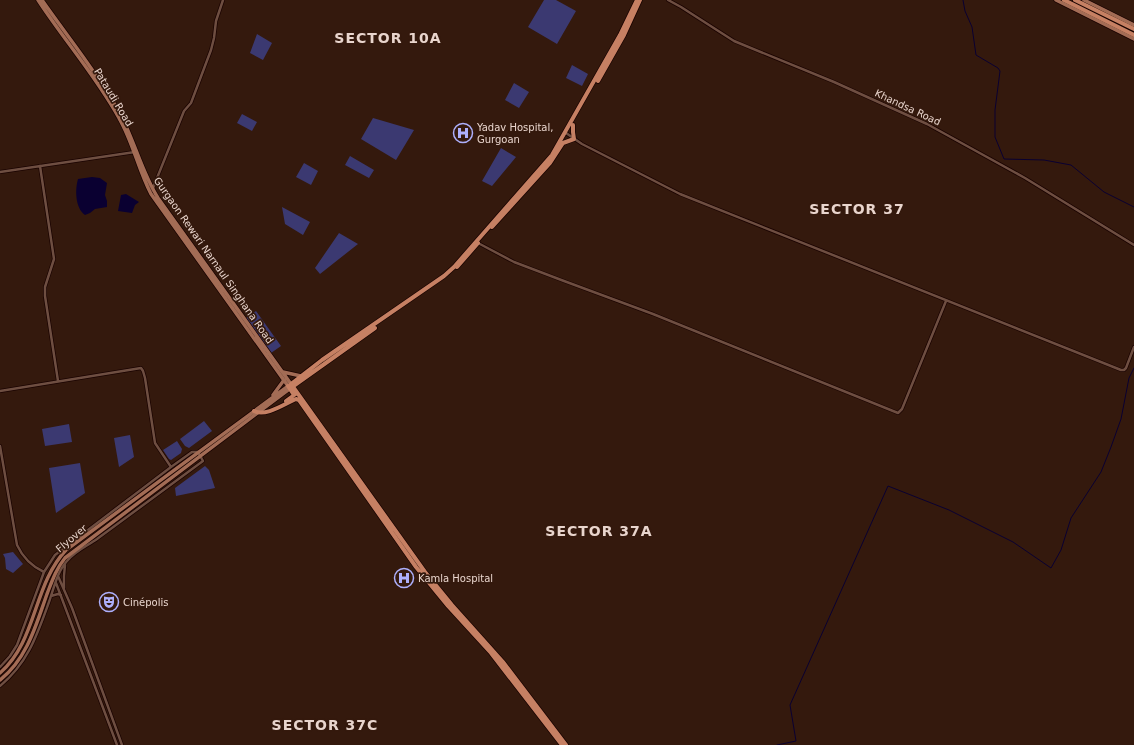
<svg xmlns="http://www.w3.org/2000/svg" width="1134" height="745" viewBox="0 0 1134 745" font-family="'DejaVu Sans',sans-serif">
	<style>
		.green { fill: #3b3971 }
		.water { fill: #0a0031 }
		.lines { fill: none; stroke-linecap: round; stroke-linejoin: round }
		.stream { stroke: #0a0031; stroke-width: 1 }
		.minor-casing { stroke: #1a0300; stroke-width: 4 }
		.major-casing { stroke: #1a0300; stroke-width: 5 }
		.highway-casing { stroke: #1a0300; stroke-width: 5.5 }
		.minor { stroke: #6e4e41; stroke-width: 2.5 }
		.major { stroke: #a36c55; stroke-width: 3.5 }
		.highway { stroke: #c68063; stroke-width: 4 }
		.labels { text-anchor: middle; stroke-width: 3.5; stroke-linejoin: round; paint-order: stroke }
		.street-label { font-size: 10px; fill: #e9d5cd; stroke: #34190d }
		.poi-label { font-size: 10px; fill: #e9d5cd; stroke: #34190d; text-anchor: start }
		.district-label { font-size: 14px; font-weight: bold; letter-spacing: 1px; fill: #e9d5cd; stroke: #34190d }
	</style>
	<rect width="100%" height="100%" fill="#34190d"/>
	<!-- green -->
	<path class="green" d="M544,0H556L576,11L557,44L528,27Z
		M257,34L272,43L263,60L250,53Z
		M572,65L588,74L582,86L566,78Z
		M514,83L529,92L519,108L505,100Z
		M242,114L257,122L252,131L237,123Z
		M373,118L414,130L396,160L361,139Z
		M501,148L516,157L492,186L482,181Z
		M350,156L374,170L369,178L345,165Z
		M304,163L318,171L311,185L296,177Z
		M282,207L310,222L303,235L285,224Z
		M339,233L358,244L320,274L315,268Z
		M256,311L281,346L271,353L246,318Z
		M204,421L212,431L189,448L185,446L180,439Z
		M69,424L72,442L45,446L42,429Z
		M130,435L134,457L119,467L114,438Z
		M177,441L182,449L181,453L171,460L169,459L163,450Z
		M80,463L85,493L56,513L49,468Z
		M205,466L209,470L215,488L176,496L175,488Z
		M13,552L23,564L13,573L6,569L5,558L3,554Z"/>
	<!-- water -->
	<path class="water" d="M92,177L100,178L107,183L105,195L107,201V207L95,209L90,213L85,215C75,208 75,189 78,179Z
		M126,194L139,202L135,205L132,213L118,211L121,195Z"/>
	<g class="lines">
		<!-- stream -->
		<path class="stream" d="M963,0L965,11L972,27L976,55L998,68L1000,71L995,110V137L1004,159L1044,160L1071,165L1104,192L1134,207
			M777,745L796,741L790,705L888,486L949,510L1013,542L1051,568L1061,550L1071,518L1101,472L1111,447L1121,419L1129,378L1134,368"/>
		<defs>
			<path id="minor" d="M668,0L681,7L734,41L834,82L927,124L1025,178L1134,245
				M566,133L582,144L680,194L1121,370H1124L1126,368L1134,347
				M40,166L54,259L45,287V296L58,381
				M0,172L135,152
				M153,188L184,111L191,103L211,50L214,38L216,21L223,0
				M478,243L514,262L564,281L653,314L898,413L902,409L946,301
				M0,391L141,368L143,371L145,378L155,443L171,467
				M0,446L17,545C23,558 31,566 44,572
				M58,576L72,608L122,745
				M56,583L117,745
				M64,588V576L65,565
				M51,596L58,594L61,595
				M0,667L10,656L17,645L44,572L55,555L171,467L192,452H198L203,461L97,539C87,546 75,551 67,561C57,572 54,588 49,602C37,635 28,663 0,686"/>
			<path id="major" d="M38,0C64,40 96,76 119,118C133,142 138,169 151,194L288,386
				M1056,0L1134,39
				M1084,0L1134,25
				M283,372L301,376
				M273,395L284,380
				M0,673C37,641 33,585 66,550L291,384L158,198C141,171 134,138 118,110C96,71 67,36 42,0
				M0,680C27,659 36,625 47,594C52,581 56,569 65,558L292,387"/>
			<path id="highway" d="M1064,0L1134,35
				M1075,0L1134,29
				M598,81L624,35L640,0
				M563,143L574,139L573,132V125
				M492,227L550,163L563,143
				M457,267L478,243
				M288,386L294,395
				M292,387L375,328
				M286,401L297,393
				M254,411C266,417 284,404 296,399L299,400L416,567L448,606L491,653L562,745
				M566,745L503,662L452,605L425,572L291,384L322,360L444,276L454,267L552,155L620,35L637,0"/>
		</defs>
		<!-- minor casing -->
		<use href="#minor" class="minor-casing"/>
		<!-- major casing -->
		<use href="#major" class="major-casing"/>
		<!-- highway casing -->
		<use href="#highway" class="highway-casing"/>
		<!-- minor -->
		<use href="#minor" class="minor"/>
		<!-- major -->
		<use href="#major" class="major"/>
		<!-- highway -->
		<use href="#highway" class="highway"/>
	</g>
	<!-- icons -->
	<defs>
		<symbol id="hospital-ring" viewBox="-11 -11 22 22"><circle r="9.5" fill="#34190d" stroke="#adaffb" stroke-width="1.5"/><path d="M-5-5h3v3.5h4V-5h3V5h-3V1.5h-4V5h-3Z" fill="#adaffb"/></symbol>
		<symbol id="theatre-ring" viewBox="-11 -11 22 22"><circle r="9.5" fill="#34190d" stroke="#adaffb" stroke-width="1.5"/><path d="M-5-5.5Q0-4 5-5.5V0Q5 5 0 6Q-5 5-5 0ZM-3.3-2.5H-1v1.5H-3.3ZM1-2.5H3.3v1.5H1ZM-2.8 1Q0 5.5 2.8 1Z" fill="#adaffb"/></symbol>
	</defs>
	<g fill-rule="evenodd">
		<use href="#hospital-ring" x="452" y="122" width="22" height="22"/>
		<use href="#hospital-ring" x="393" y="567" width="22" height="22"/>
		<use href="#theatre-ring" x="98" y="591" width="22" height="22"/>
	</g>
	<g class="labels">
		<!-- street labels -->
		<g class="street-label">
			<text transform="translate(114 97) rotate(59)" y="4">Pataudi Road</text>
			<text transform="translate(908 107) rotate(25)" y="4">Khandsa Road</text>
			<text transform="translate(214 260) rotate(55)" y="4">Gurgaon Rewari Narnaul Singhana Road</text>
			<text transform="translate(71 538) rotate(-40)" y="4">Flyover</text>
		</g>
		<!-- poi labels -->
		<g class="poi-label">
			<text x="477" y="131">Yadav Hospital,<tspan x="477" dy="12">Gurgoan</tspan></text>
			<text x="418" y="582">Kamla Hospital</text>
			<text x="123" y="606">Cinépolis</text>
		</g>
		<!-- district labels -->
		<g class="district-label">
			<text x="388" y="43">SECTOR 10A</text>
			<text x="857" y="214">SECTOR 37</text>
			<text x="599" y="536">SECTOR 37A</text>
			<text x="325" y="730">SECTOR 37C</text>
		</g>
	</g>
</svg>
